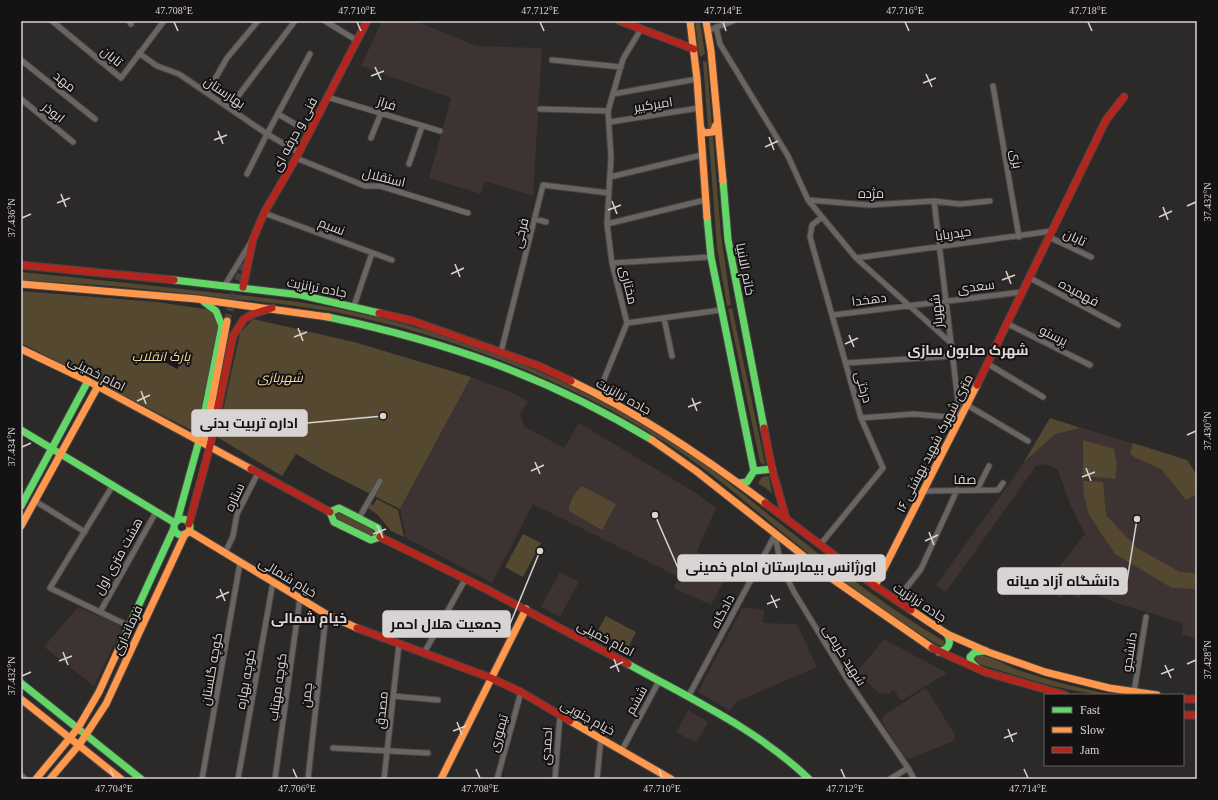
<svg xmlns="http://www.w3.org/2000/svg" width="1218" height="800" viewBox="0 0 1218 800" font-family="'Times New Roman',Cairo,serif">
	<style>
		.built { fill: #3c3332 }
		.green { fill: #544830 }
		.water { fill: #231228 }
		.lines { fill: none; stroke-linecap: round; stroke-linejoin: round }
		.secondary-tunnel { stroke: #464342; stroke-width: 7; stroke-dasharray: 7 3.5; stroke-linecap: butt }
		.street-casing { stroke: #474545; stroke-width: 7 }
		.fast-casing { stroke: #474545; stroke-width: 9 }
		.slow-casing { stroke: #474545; stroke-width: 9 }
		.jam-casing { stroke: #474545; stroke-width: 9 }
		.street { stroke: #6a6562; stroke-width: 5 }
		.fast { stroke: #63d668; stroke-width: 7 }
		.slow { stroke: #ff974d; stroke-width: 7 }
		.jam { stroke: #b3261e; stroke-width: 7 }
		.ticks { fill: none; stroke: #d7d4d3; stroke-width: 1.5 }
		.labels { text-anchor: middle; stroke-width: 4; stroke-linejoin: round; paint-order: stroke }
		.street-label { font-size: 13px; fill: #d7d4d3; stroke: #141212 }
		.park-label { font-size: 13px; font-style: italic; fill: #f5d99f; stroke: #141212 }
		.neighbourhood-label { font-size: 14px; font-weight: bold; fill: #e2dbdb; stroke: #141212 }
		.leader { fill: none; stroke: #d7d4d3; stroke-width: 1.5 }
		.callout-dot { fill: #d7d4d3; stroke: #141212; stroke-width: 1.5 }
		.callout { fill: #d7d4d3; stroke: #d7d4d3; stroke-width: 1.5 }
		.callout-label { font-size: 14px; text-anchor: middle; font-weight: bold; fill: #111 }
		.neatline { fill: none; stroke: #d7d4d3; stroke-width: 1.5 }
		.ticks-label { font-size: 10px; text-anchor: middle; fill: #d7d4d3 }
	</style>
	<rect width="100%" height="100%" fill="#2c2929"/>
	<!-- built -->
	<path class="built" d="M382,21H416L476,46L542,48L533,196L485,181L481,194L429,178L451,98L361,66Z
		M471,377L511,392L528,402L520,415L525,427L564,448L579,423L696,493L716,508L697,551L723,583L711,605L674,588L679,577L533,504L492,583L406,538L400,509Z
		M1050,418L1187,460L1197,475V638L1182,635L1183,623L1113,602L1084,589L1079,599L1066,591L1061,598L1043,587L1085,534L1070,504L1058,470L1047,464L1036,466L946,592L936,585L1017,473Z
		M560,572L579,582L560,617L541,607Z
		M78,607L119,625L121,630L94,686L44,647Z
		M742,608L764,609L763,623L797,624L817,667L736,702L730,711L698,692Z
		M884,639L947,673L901,701L894,690L888,694L879,693L857,672Z
		M926,688L955,735L954,741L908,759L903,755L881,720L886,714Z
		M688,710L708,722L696,743L676,732Z"/>
	<!-- green -->
	<path class="green" d="M695,21H700L705,54L701,57L699,54Z
		M703,61L707,62V65L721,235L731,305L727,306L717,248Z
		M21,272C84,278 146,285 209,292C243,296 277,298 311,304C440,325 571,376 680,447C716,470 748,499 782,525C834,566 886,607 944,641L945,644L943,646L938,645C887,614 839,579 793,541C751,507 711,471 665,442C566,379 449,335 335,312C301,306 268,302 234,299C200,295 166,291 133,288C95,284 58,283 21,280Z
		M21,291L157,302L212,310L219,327L199,426L197,430H191L21,343Z
		M732,308L765,463L764,465L760,462L728,309Z
		M253,319L354,342L471,377L400,509L325,471L296,454L282,476L217,437L240,333Z
		M1050,418L1080,428L1055,434L1024,462Z
		M1083,440L1114,449L1117,466L1115,479L1083,476Z
		M1133,443L1187,460L1197,475V494L1186,500L1161,469L1134,457L1130,453Z
		M768,476L769,478L772,493L758,483L762,477Z
		M1083,481L1103,482L1106,515L1137,548L1180,572L1197,573V589L1172,588L1115,554L1089,515L1084,496Z
		M582,486L616,504L602,530L569,511C568,505 576,489 582,486Z
		M377,499L398,510L404,537L391,531L377,514L368,508L370,504L373,505Z
		M335,510H338L376,529L378,536L371,538L335,521L333,517Z
		M523,534L541,543L523,577L505,567Z
		M606,616L636,632L628,648L597,632Z
		M975,655C991,655 1006,666 1021,671C1052,681 1084,690 1117,695C1072,695 1022,677 979,664L975,661L973,657Z"/>
	<!-- water -->
	<path class="water" d="M166,351L182,360L177,369L161,360Z"/>
	<g class="lines">
		<!-- secondary-tunnel -->
		<path class="secondary-tunnel" d="M227,321L237,283L248,252"/>
		<defs>
			<path id="street" d="M52,21L121,78L164,21
				M129,21L131,24
				M325,21L356,40
				M716,27L720,44L788,156L808,200L856,258L951,343
				M707,31L733,21
				M139,53L157,66L179,74L267,134L298,152
				M21,60L95,119
				M552,60L621,67
				M993,86L1019,237
				M207,93L227,58L258,21
				M613,94L697,79
				M327,97L440,131
				M21,99L73,142
				M229,108L295,21
				M540,109L608,111
				M278,114L309,132
				M610,122L699,108
				M371,138L381,113
				M296,158L365,186H380L468,213
				M409,164L422,126
				M247,174L267,134L310,54
				M610,177L702,155
				M808,200L869,205L934,201L960,204L990,201
				M264,213L392,260
				M535,219L546,222
				M607,224L705,200
				M1049,237L1091,257
				M856,258L1052,231
				M612,263L711,257
				M1030,278L1118,325
				M225,285L251,242
				M354,306L372,253
				M833,315L1023,292
				M664,318L672,356
				M627,323L721,310
				M1008,324L1090,365
				M501,352L543,185L609,193
				M846,363L953,356
				M988,364L1043,397
				M598,394L627,323L612,263L607,224L611,157L608,111L623,59L641,29
				M967,405L1028,441
				M861,418L914,414L960,418L934,201
				M113,485L50,588L129,626
				M977,490L989,466
				M924,491L998,490L1003,483
				M35,501L85,532
				M359,518L380,481
				M775,535L781,566L794,592L847,679L908,768L914,779
				M820,545L883,468L861,418L810,237L812,225L822,217
				M225,553L233,536L237,514L258,473
				M896,601L921,569L957,490
				M100,612L156,512
				M424,653L466,578
				M1134,692L1146,617
				M393,696L438,700
				M688,697L775,535
				M333,748L428,753
				M622,750L659,681
				M21,775L25,779
				M202,779L240,563
				M238,779L273,582
				M275,779L300,598
				M308,779L326,614
				M384,779L399,644
				M497,779L521,692
				M555,779L560,715
				M597,779L601,738
				M890,779L908,768"/>
			<path id="fast" d="M723,181L728,240L764,428
				M707,217L711,257L754,471L747,482L739,483
				M174,280L301,295L379,313
				M328,317C447,342 548,377 652,440
				M21,430L175,523
				M199,441L222,326L216,311L204,302
				M754,471L772,469
				M21,506L88,381
				M339,508L378,528L380,537L371,540L334,522L330,512Z
				M174 527a8 8 0 1 1 16 0a8 8 0 1 1-16 0Z
				M177,521L199,441
				M120,646L174,528
				M939,652C949,649 952,643 947,634
				M628,664C691,699 757,729 809,779
				M977,668L971,662L970,657L975,652L986,651
				M21,683L141,779"/>
			<path id="slow" d="M690,21L697,79L707,217
				M706,21L711,51L723,181
				M701,128L703,133L713,132L716,125
				M21,284L197,299L328,317
				M21,349L88,381L251,469
				M571,381C640,414 704,457 765,503
				M652,440L696,471L834,580L932,648
				M204,443L227,321
				M21,526L98,386
				M189,531L326,614L357,628
				M875,586L977,385
				M911,610L947,634L988,652L1045,672L1109,688L1157,695
				M21,699L121,779
				M570,721L671,779
				M36,779L78,728L99,692L120,646
				M50,779L79,745L106,704L185,534
				M441,779L526,609"/>
			<path id="jam" d="M620,21L694,49
				M21,265L174,280
				M243,287L253,239L264,213L296,158L367,21
				M379,313L413,321L539,366L571,381
				M977,385L1106,120L1124,97
				M764,428L772,469L786,518
				M251,469L330,512
				M765,503L875,586L911,610
				M189,524L210,446L233,336L244,319L253,314L272,308
				M380,537L486,589L628,664
				M357,628L491,678L521,692L570,721
				M932,648L985,672L1065,695
				M1183,699H1197
				M1183,715H1197"/>
		</defs>
		<!-- street casing -->
		<use href="#street" class="street-casing"/>
		<!-- fast casing -->
		<use href="#fast" class="fast-casing"/>
		<!-- slow casing -->
		<use href="#slow" class="slow-casing"/>
		<!-- jam casing -->
		<use href="#jam" class="jam-casing"/>
		<!-- street -->
		<use href="#street" class="street"/>
		<!-- fast -->
		<use href="#fast" class="fast"/>
		<!-- slow -->
		<use href="#slow" class="slow"/>
		<!-- jam -->
		<use href="#jam" class="jam"/>
	</g>
	<!-- ticks -->
	<path class="ticks" d="M174,22L178,31M357,22L361,31M540,22L544,31M723,22L726,31M905,22L909,31M1088,22L1092,31M375,67L381,80M926,74L932,87M371,76L384,71M923,83L936,78M218,131L223,144M769,137L774,150M214,140L227,135M765,147L778,141M61,194L66,207M612,201L617,214M57,203L70,198M1187,206L1196,202M1163,207L1168,220M608,210L621,205M1159,217L1172,211M22,218L31,214M455,264L460,277M1006,271L1011,284M451,274L464,268M1002,280L1015,275M298,328L303,341M849,335L854,347M294,337L307,332M845,344L858,338M141,391L146,404M692,398L697,411M137,401L150,395M688,407L701,402M1187,435L1196,431M22,447L31,443M535,462L540,474M1086,468L1091,481M531,471L544,465M1082,477L1095,472M377,525L383,538M929,532L934,545M373,534L386,529M925,541L938,535M220,589L225,601M771,595L777,608M216,598L229,592M767,604L780,599M63,652L68,665M614,659L619,672M59,661L72,656M1187,664L1196,660M1165,665L1171,678M610,668L623,662M1161,674L1174,669M22,676L31,672M457,722L462,735M1008,729L1013,742M453,731L466,726M1004,738L1017,733M110,769L114,778M293,769L297,778M476,769L480,778M659,769L662,778M841,769L845,778M1024,769L1028,778"/>
	<g class="labels">
		<!-- street labels -->
		<g class="street-label">
			<text transform="translate(112 56) rotate(39)" y="5">تابان</text>
			<text transform="translate(65 81) rotate(39)" y="5">مهد</text>
			<text transform="translate(225 92) rotate(34)" y="5">بهارستان</text>
			<text transform="translate(387 103) rotate(17)" y="5">فراز</text>
			<text transform="translate(653 104) rotate(-9)" y="5">امیرکبیر</text>
			<text transform="translate(54 112) rotate(39)" y="5">ابوذر</text>
			<text transform="translate(294 134) rotate(-62)" y="5">فنی و حرفه ای</text>
			<text transform="translate(1017 159) rotate(80)" y="5">بزی</text>
			<text transform="translate(384 177) rotate(14)" y="5">استقلال</text>
			<text x="871" y="198">مژده</text>
			<text transform="translate(332 226) rotate(21)" y="5">نسيم</text>
			<text transform="translate(520 233) rotate(-76)" y="5">فرخی</text>
			<text transform="translate(953 233) rotate(-8)" y="5">حیدربابا</text>
			<text transform="translate(1075 237) rotate(25)" y="5">تابان</text>
			<text transform="translate(746 269) rotate(79)" y="5">خاتم الانبیا</text>
			<text transform="translate(629 285) rotate(76)" y="5">مختاری</text>
			<text transform="translate(976 286) rotate(-7)" y="5">سعدی</text>
			<text transform="translate(317 287) rotate(11)" y="5">جاده ترانزیت</text>
			<text transform="translate(1079 292) rotate(28)" y="5">فهمیده</text>
			<text transform="translate(869 299) rotate(-7)" y="5">دهخدا</text>
			<text transform="translate(936 311) rotate(-97)" y="5">شهریار</text>
			<text transform="translate(1054 335) rotate(27)" y="5">پرستو</text>
			<text transform="translate(97 373) rotate(27)" y="5">امام خمینی</text>
			<text transform="translate(864 387) rotate(74)" y="5">درختی</text>
			<text transform="translate(624 396) rotate(29)" y="5">جاده ترانزیت</text>
			<text transform="translate(934 443) rotate(-63)" y="5">۱۶ متری شهرک شهيد بهشتی</text>
			<text x="965" y="484">صفا</text>
			<text transform="translate(234 497) rotate(-65)" y="5">ستاره</text>
			<text transform="translate(118 556) rotate(-61)" y="5">هشت متری اول</text>
			<text transform="translate(288 577) rotate(31)" y="5">خیام شمالی</text>
			<text transform="translate(920 602) rotate(33)" y="5">جاده ترانزیت</text>
			<text transform="translate(722 611) rotate(-62)" y="5">دادگاه</text>
			<text transform="translate(127 630) rotate(-65)" y="5">فرمانداری</text>
			<text transform="translate(606 638) rotate(28)" y="5">امام خمینی</text>
			<text transform="translate(1129 652) rotate(-81)" y="5">دانشجو</text>
			<text transform="translate(845 655) rotate(58)" y="5">شهید کریمی</text>
			<text transform="translate(211 669) rotate(-80)" y="5">کوچه گلستان</text>
			<text transform="translate(245 679) rotate(-80)" y="5">کوچه بهاره</text>
			<text transform="translate(277 687) rotate(-82)" y="5">کوچه مهتاب</text>
			<text transform="translate(306 695) rotate(-84)" y="5">چمن</text>
			<text transform="translate(636 700) rotate(-61)" y="5">ششم</text>
			<text transform="translate(381 710) rotate(-84)" y="5">مصدق</text>
			<text transform="translate(588 717) rotate(29)" y="5">خیام جنوبی</text>
			<text transform="translate(498 733) rotate(-74)" y="5">تیموری</text>
			<text transform="translate(546 746) rotate(-86)" y="5">احمدی</text>
		</g>
		<!-- park labels -->
		<g class="park-label">
			<text x="161" y="361">پارک انقلاب</text>
			<text x="280" y="382">شهربازی</text>
		</g>
		<!-- neighbourhood labels -->
		<g class="neighbourhood-label">
			<text x="968" y="355">شهرک صابون سازی</text>
			<text x="309" y="623">خیام شمالی</text>
		</g>
	</g>
	<!-- callouts -->
	<path class="leader" d="M383 416L307 423M655 515L678 568M1137 519L1127 581M540 551L510 624"/>
	<g class="callout-dot">
		<circle cx="383" cy="416" r="4"/>
		<circle cx="655" cy="515" r="4"/>
		<circle cx="1137" cy="519" r="4"/>
		<circle cx="540" cy="551" r="4"/>
	</g>
	<g class="callout">
		<rect x="192" y="410" width="115" height="26" rx="4"/>
		<rect x="678" y="555" width="207" height="26" rx="4"/>
		<rect x="998" y="568" width="129" height="26" rx="4"/>
		<rect x="383" y="611" width="127" height="26" rx="4"/>
	</g>
	<g class="callout-label">
		<text x="249" y="428">اداره تربیت بدنی</text>
		<text x="781" y="572">اورژانس بیمارستان امام خمینی</text>
		<text x="1063" y="586">دانشگاه آزاد میانه</text>
		<text x="446" y="629">جمعیت هلال احمر</text>
	</g>
	<!-- border -->
	<rect width="1218" height="800" fill="none" stroke="#141212" stroke-width="44"/>
	<!-- legend -->
	<rect x="1044" y="694" width="140" height="72" fill="#141212" stroke="#62605f"/>
	<rect x="1052" y="707" width="20" height="6" fill="#63d668" stroke="#62605f"/>
	<text x="1080" y="714" font-size="12" fill="#d7d4d3">Fast</text>
	<rect x="1052" y="727" width="20" height="6" fill="#ff974d" stroke="#62605f"/>
	<text x="1080" y="734" font-size="12" fill="#d7d4d3">Slow</text>
	<rect x="1052" y="747" width="20" height="6" fill="#b3261e" stroke="#62605f"/>
	<text x="1080" y="754" font-size="12" fill="#d7d4d3">Jam</text>
	<rect x="22" y="22" width="1174" height="756" class="neatline"/>
	<g class="ticks-label">
		<text x="174" y="14">47.708°E</text>
		<text x="357" y="14">47.710°E</text>
		<text x="540" y="14">47.712°E</text>
		<text x="723" y="14">47.714°E</text>
		<text x="905" y="14">47.716°E</text>
		<text x="1088" y="14">47.718°E</text>
		<text transform="translate(1207 202) rotate(-90)" y="4">37.432°N</text>
		<text transform="translate(11 218) rotate(-90)" y="4">37.436°N</text>
		<text transform="translate(1207 431) rotate(-90)" y="4">37.430°N</text>
		<text transform="translate(11 447) rotate(-90)" y="4">37.434°N</text>
		<text transform="translate(1207 660) rotate(-90)" y="4">37.428°N</text>
		<text transform="translate(11 676) rotate(-90)" y="4">37.432°N</text>
		<text x="114" y="792">47.704°E</text>
		<text x="297" y="792">47.706°E</text>
		<text x="480" y="792">47.708°E</text>
		<text x="662" y="792">47.710°E</text>
		<text x="845" y="792">47.712°E</text>
		<text x="1028" y="792">47.714°E</text>
	</g>
</svg>
